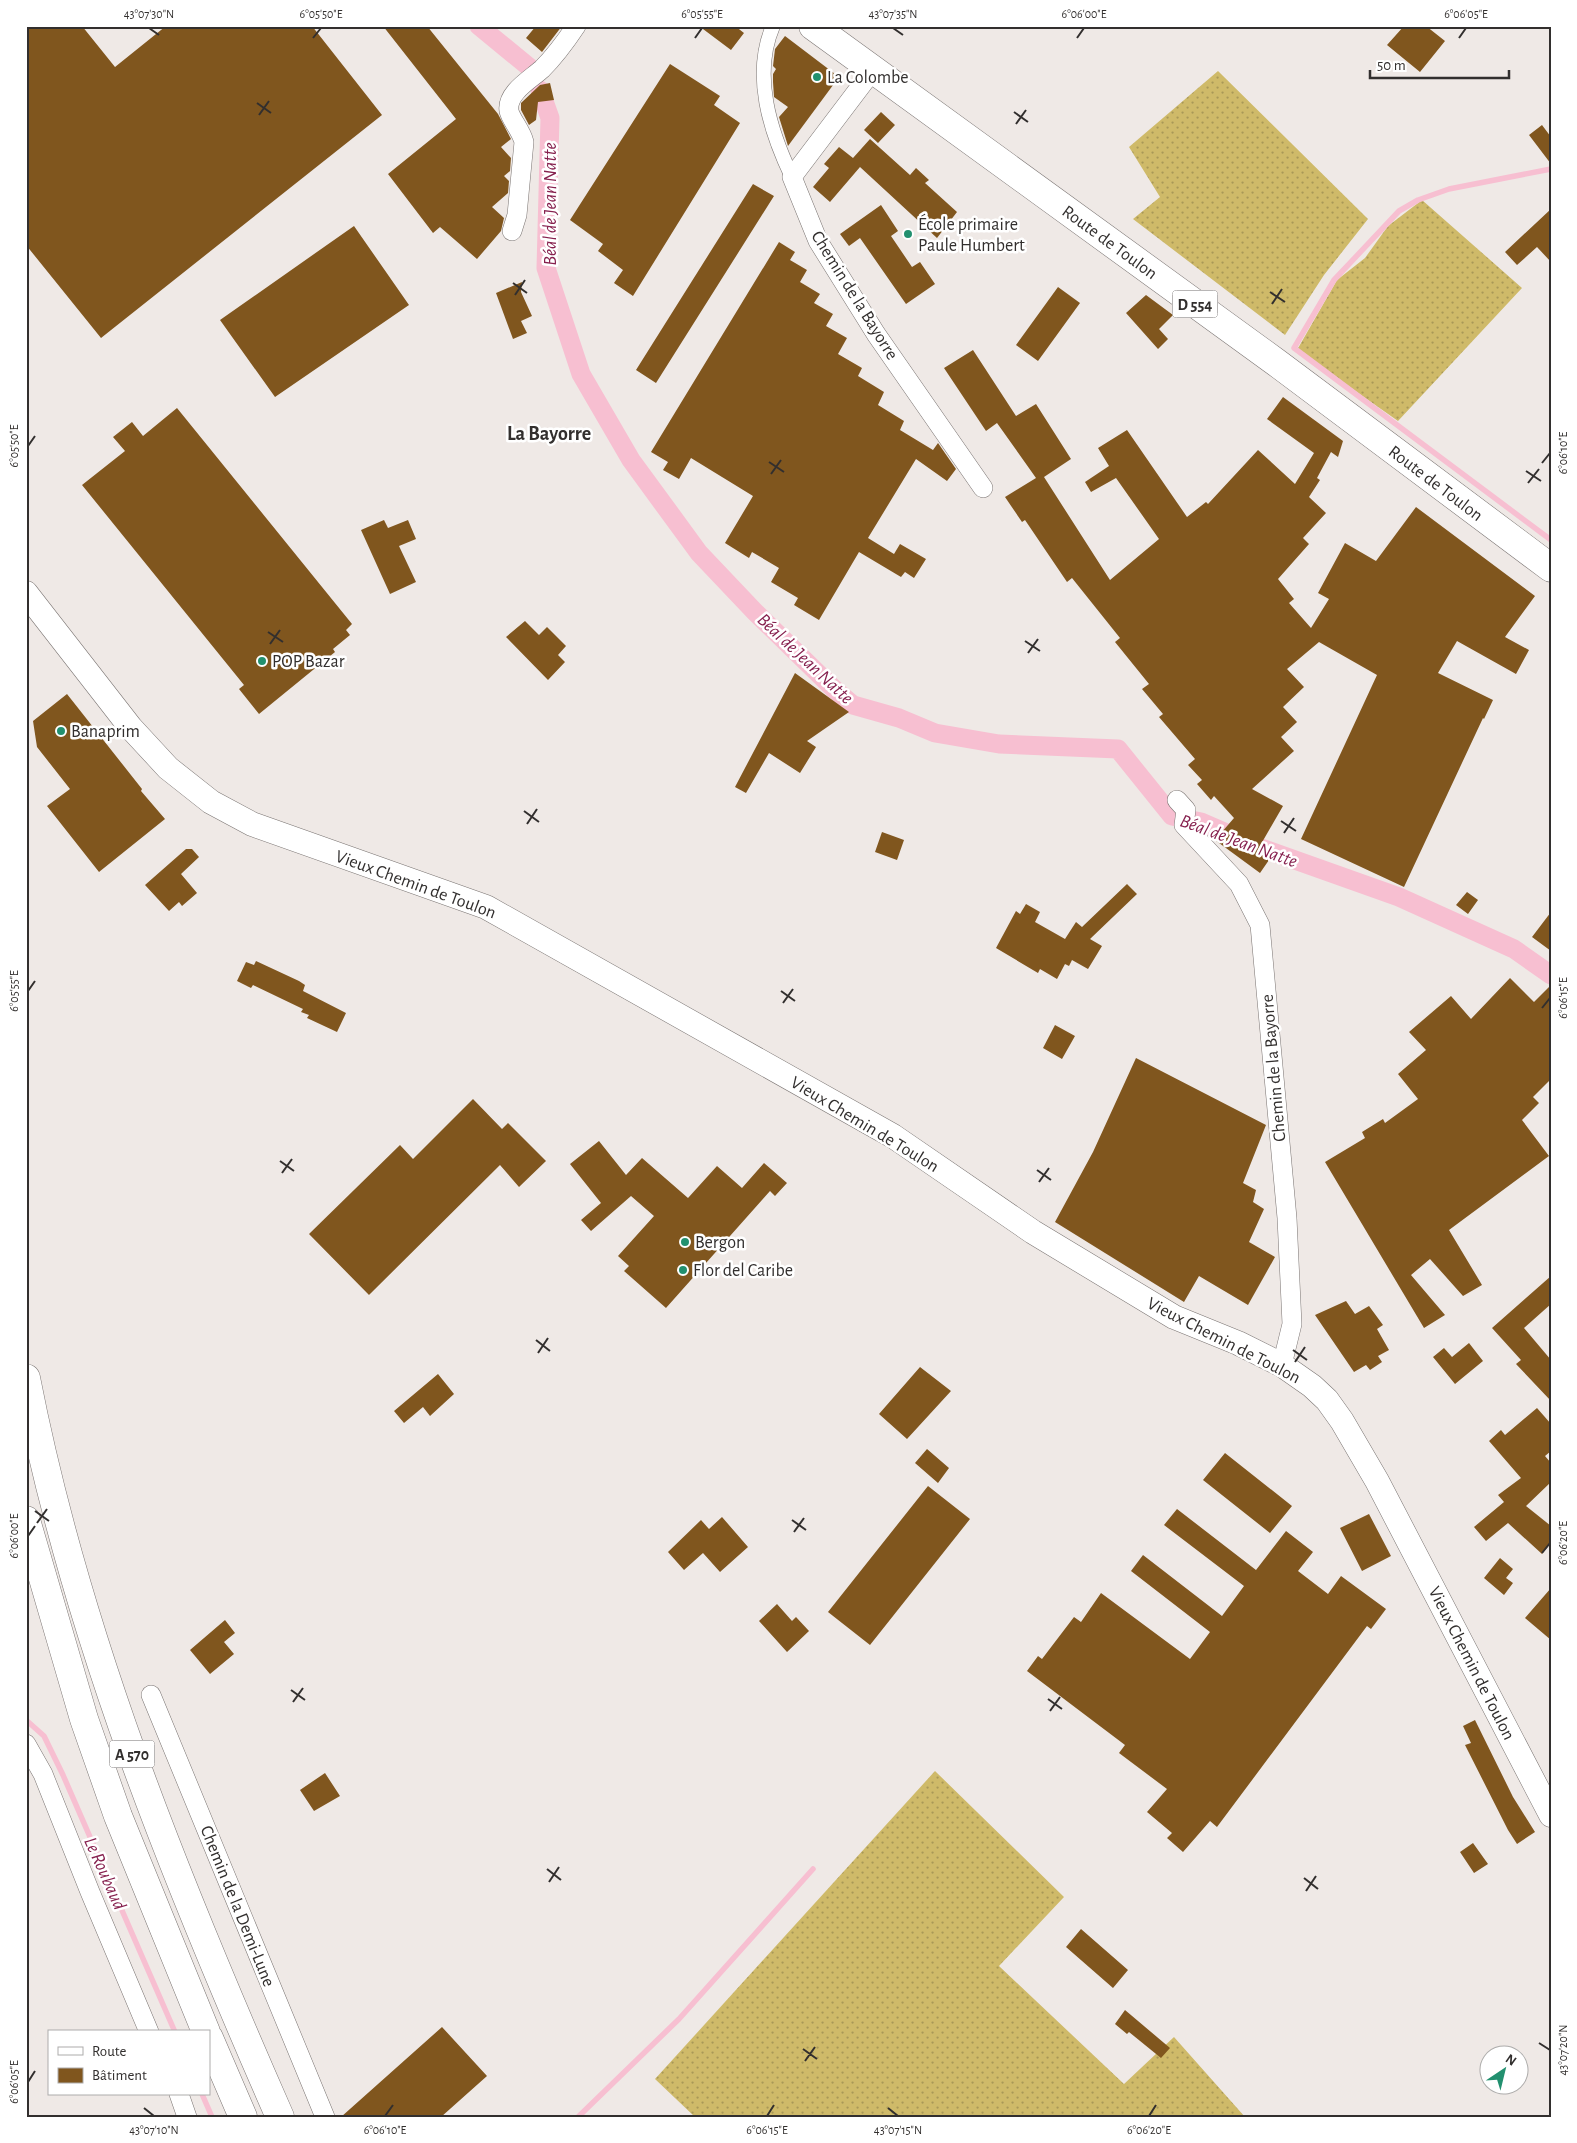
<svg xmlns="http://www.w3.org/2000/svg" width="1577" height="2143" viewBox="0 0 1577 2143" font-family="'Alegreya Sans',sans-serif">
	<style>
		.grass { fill: url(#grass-dots) }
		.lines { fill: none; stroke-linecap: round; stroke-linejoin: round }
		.stream { stroke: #f7bfd1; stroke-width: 5.5 }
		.canal { stroke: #f7bfd1; stroke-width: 19 }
		.building { fill: #80561e }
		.pedestrian-casing { stroke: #7a7472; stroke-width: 15 }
		.minor-casing { stroke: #7a7472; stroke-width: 20 }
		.tertiary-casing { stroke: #7a7472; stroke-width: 25 }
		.primary-casing { stroke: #7a7472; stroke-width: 29 }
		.motorway-casing { stroke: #7a7472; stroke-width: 29 }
		.pedestrian { stroke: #fff; stroke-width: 14 }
		.minor { stroke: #fff; stroke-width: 19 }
		.tertiary { stroke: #fff; stroke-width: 24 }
		.primary { stroke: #fff; stroke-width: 28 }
		.motorway { stroke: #fff; stroke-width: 28 }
		.ticks { fill: none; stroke: #322f2e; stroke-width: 2 }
		.poi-dot { fill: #22906f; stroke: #fff; stroke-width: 2 }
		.labels { text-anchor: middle; stroke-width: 5; stroke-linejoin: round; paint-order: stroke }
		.shield { fill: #fff; stroke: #706d6d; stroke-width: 1 }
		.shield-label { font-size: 16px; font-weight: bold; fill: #322f2e }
		.poi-label { font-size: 18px; fill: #322f2e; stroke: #fff; text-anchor: start }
		.street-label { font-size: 18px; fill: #322f2e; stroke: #fff }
		.water-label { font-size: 19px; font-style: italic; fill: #86204e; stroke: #fff }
		.quarter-label { font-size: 20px; font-weight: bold; fill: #322f2e; stroke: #fff }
		.neatline { fill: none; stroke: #322f2e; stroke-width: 2 }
		.ticks-label { font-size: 12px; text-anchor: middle; fill: #322f2e }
	</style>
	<defs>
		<pattern id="grass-dots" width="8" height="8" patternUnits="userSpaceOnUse" patternTransform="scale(1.25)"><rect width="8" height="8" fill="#cfba69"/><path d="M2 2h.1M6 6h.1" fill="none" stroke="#a99857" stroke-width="1.8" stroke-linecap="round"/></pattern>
	</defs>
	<rect width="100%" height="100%" fill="#efe9e6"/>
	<!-- grass -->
	<path class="grass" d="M1218,71L1368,219L1324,275L1285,335L1133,219L1160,197L1129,147Z
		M1422,200L1522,288L1398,421L1297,350L1337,280L1365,258L1388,226Z
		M935,1771L1064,1897L999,1966L1124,2084L1174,2037L1245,2117H695L655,2079Z"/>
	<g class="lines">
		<!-- stream -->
		<path class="stream" d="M1551,169L1449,189L1418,200L1399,211L1334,280L1294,348L1551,540
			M26,1720L44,1736L63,1775L175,2032
			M202,2094L212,2117
			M578,2117L679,2019L813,1869"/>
		<!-- canal -->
		<path class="canal" d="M479,26L529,67
			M540,90L550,118L546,268L581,374L631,460L699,553L755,612L834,689L853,705L899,718L935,733L999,744L1118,749L1172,816L1201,822L1261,848L1399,897L1514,949L1551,975"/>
	</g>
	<!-- building -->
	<path class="building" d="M26,26H82L115,67L166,26H312L382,115L101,338L26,245Z
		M383,26H427L498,114L511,139L501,147L511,158L510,171L504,176L509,181L508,193L492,207L504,218L501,231L477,259L440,227L433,233L388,174L456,119Z
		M536,26H562L542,52L526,38Z
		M699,26H735L744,33L731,50Z
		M1404,26H1426L1445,41L1420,72L1387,45Z
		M785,36L839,77L788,146L779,117L788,107L774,97L773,82V74L776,69L773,66L775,49Z
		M670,64L720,96L714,105L740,123L633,296L614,283L623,270L598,251L603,244L570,220Z
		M550,83L554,100L538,102L536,120L529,125L521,110V103L540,85Z
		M881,112L895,125L878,143L864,130Z
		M1542,125L1551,137V164L1529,135Z
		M870,139L910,175L916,168L929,180L925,183L957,212L937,238L860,167L830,202L813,187L829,168L824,164L839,147L853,158Z
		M753,184L774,196L656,383L636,370Z
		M881,205L898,231L891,236L912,267L920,262L935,284L906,304L860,238L849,246L840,234Z
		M1551,209V262L1537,247L1517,265L1505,252Z
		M354,226L409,305L275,397L220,320Z
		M779,242L795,252L790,260L807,270L800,282L820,294L814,303L833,314L826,326L847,338L838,354L862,368L858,376L884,392L878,405L904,421L900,430L933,450L938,443L956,469L947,481L916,459L868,538L894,554L900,544L926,559L914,578L905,572L901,577L859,552L819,620L794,605L798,598L771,582L779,568L752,552L749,558L725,543L753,496L691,458L679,479L663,470L668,462L651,452Z
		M522,282L521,292L532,316L521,321L527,333L513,339L496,293Z
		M1058,287L1080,303L1038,361L1016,345Z
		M1146,295L1173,315L1159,329L1168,339L1158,349L1126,313Z
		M973,350L1016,416L1036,404L1071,459L1044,477L1110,580L1159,539L1116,478L1091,492L1085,482L1109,466L1098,448L1127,430L1187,517L1206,502L1208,504L1258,450L1295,484L1314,453L1267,419L1283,397L1343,441L1338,457L1331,452L1317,478L1320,480L1309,497L1326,513L1303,538L1309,544L1278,579L1294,599L1289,603L1311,628L1329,599L1318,593L1345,543L1376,561L1416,507L1535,596L1505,637L1529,650L1516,674L1457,641L1438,673L1493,700L1484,719L1483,718L1404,887L1301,839L1377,675L1319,642L1287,669L1304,687L1283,707L1297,722L1281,737L1294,751L1252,789L1283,806L1257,851L1269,860L1260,873L1215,840L1234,818L1214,796L1211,800L1197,784L1202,780L1188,765L1195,759L1159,717L1163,714L1142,689L1149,684L1115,642L1120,638L1072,578L1067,582L1025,520L1022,522L1005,497L1036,478L997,423L986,431L944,368Z
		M177,408L352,624L346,630L350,635L333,649L335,652L259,714L239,689L244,685L82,485L125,451L113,437L132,422L143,436Z
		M384,520L388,528L408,520L416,539L399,546L416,582L390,594L361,530Z
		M525,621L539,635L547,627L566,646L558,655L565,662L548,680L506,637Z
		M795,673L849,712L807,741L816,747L800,773L769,753L746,793L735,787Z
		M67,694L142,789L141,791L165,819L99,872L47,806L70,789L37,747L33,721Z
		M882,832L904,840L897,860L875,852Z
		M186,849H192L199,857L181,874L197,893L182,906L179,902L169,911L145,885Z
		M1127,884L1137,894L1090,939L1102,946L1088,969L1072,960L1069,966L1065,964L1057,979L1040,969L1038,973L996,948L1016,911L1020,914L1026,904L1040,912L1035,922L1065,939L1076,922L1082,927Z
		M1467,892L1478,900L1468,914L1456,905Z
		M1551,912V951L1532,937Z
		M256,961L299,981L305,985L303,991L346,1013L337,1032L307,1018L309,1015L301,1012L303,1009L253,985L251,988L237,981L246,962L254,965Z
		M1510,978L1534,1002L1551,985V1079L1533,1097L1539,1103L1522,1120L1549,1156L1449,1230L1482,1285L1463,1296L1430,1259L1411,1275L1445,1315L1424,1328L1325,1162L1365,1138L1362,1132L1383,1119L1385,1123L1418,1099L1398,1074L1426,1050L1409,1032L1451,996L1471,1019Z
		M1055,1025L1075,1036L1062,1059L1043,1048Z
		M1136,1058L1266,1125L1243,1183L1256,1190L1253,1202L1264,1209L1249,1242L1275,1257L1248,1305L1199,1276L1184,1302L1055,1222L1093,1152Z
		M473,1099L502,1129L508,1123L546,1161L519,1187L500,1165L369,1295L309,1234L400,1145L413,1159Z
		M599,1141L626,1175L642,1158L688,1198L717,1166L742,1188L764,1163L787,1183L775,1196L770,1191L666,1308L624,1271L629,1266L618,1256L654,1216L631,1196L591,1231L581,1220L601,1203L570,1164Z
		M1551,1276V1304L1524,1328L1551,1360V1401L1516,1364L1521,1360L1492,1328Z
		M1346,1301L1355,1314L1369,1306L1383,1325L1377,1329L1389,1350L1378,1356L1382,1362L1370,1370L1366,1365L1354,1372L1315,1315Z
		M1469,1343L1483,1361L1455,1384L1433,1357L1444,1348L1452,1357Z
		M920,1367L951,1391L907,1439L879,1414Z
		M438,1374L454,1394L430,1416L423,1407L404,1423L394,1411Z
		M1537,1408L1551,1424V1451L1545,1456L1551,1463V1482L1526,1506L1551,1526V1543L1542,1554L1508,1523L1486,1541L1474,1527L1504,1502L1498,1495L1521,1478L1489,1441L1501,1430L1505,1435Z
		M927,1449L949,1468L938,1483L915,1463Z
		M1225,1453L1292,1506L1270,1533L1203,1480Z
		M928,1486L970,1519L870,1645L828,1612Z
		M1177,1509L1256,1570L1286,1531L1313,1552L1298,1571L1328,1594L1341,1576L1386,1609L1371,1629L1367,1626L1217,1827L1210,1821L1183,1852L1167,1838L1172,1833L1147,1812L1167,1789L1119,1753L1125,1745L1027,1671L1038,1656L1042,1659L1074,1617L1081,1622L1101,1593L1190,1659L1210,1632L1131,1571L1143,1555L1222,1616L1244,1586L1164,1525Z
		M1369,1514L1391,1556L1362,1571L1340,1528Z
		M722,1517L748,1547L720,1572L703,1553L684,1570L668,1552L701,1520L709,1529Z
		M1500,1558L1513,1569L1506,1578L1513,1583L1504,1595L1484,1578Z
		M1551,1588V1640L1525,1618Z
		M777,1604L792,1621L796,1617L809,1631L787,1652L759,1621Z
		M225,1620L235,1633L224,1642L234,1654L210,1674L190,1650Z
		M1475,1720L1513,1797L1535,1832L1517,1844L1508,1830L1465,1745L1471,1743L1463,1726Z
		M325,1773L340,1796L314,1811L300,1790Z
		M1473,1843L1488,1864L1474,1873L1460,1852Z
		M1081,1929L1128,1970L1113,1988L1066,1947Z
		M1125,2010L1170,2048L1161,2058L1129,2032L1127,2034L1115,2024Z
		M442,2027L487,2076L441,2117H341Z"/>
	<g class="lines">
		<defs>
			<path id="pedestrian" d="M773,26C752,75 770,131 792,177"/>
			<path id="minor" d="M873,70L792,177L818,241L876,334L983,488
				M512,231L517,215L524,142C521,130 511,120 509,111C506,93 531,79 542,69C554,57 566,41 576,26
				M1177,800L1186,810L1184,825L1239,884L1260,925L1287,1218L1292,1324L1282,1365
				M151,1695L325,2117
				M26,1744L43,1774L90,1892L149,2032
				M179,2094L187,2117"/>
			<path id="tertiary" d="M26,593L131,728L168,768L211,802L252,824L486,907L893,1136L1033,1232L1174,1317L1238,1343L1282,1365L1312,1386L1327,1400L1342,1421L1377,1481L1551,1815"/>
			<path id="primary" d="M813,26L1277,363L1551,568"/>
			<path id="motorway" d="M26,1378C76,1635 175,1878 280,2117
				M26,1520L84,1719L118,1816L206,2032
				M209,2038L243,2117"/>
		</defs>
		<!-- pedestrian casing -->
		<use href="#pedestrian" class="pedestrian-casing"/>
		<!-- minor casing -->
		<use href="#minor" class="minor-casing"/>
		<!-- tertiary casing -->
		<use href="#tertiary" class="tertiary-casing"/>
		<!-- primary casing -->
		<use href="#primary" class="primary-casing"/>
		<!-- motorway casing -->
		<use href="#motorway" class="motorway-casing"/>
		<!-- pedestrian -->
		<use href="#pedestrian" class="pedestrian"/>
		<!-- minor -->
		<use href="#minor" class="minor"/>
		<!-- tertiary -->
		<use href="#tertiary" class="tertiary"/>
		<!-- primary -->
		<use href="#primary" class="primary"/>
		<!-- motorway -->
		<use href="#motorway" class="motorway"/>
	</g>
	<!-- ticks -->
	<path class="ticks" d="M149,28L159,35M893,28L903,35M313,38L321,28M695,38L702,28M1077,38L1084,28M1459,38L1466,28M257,103L271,113M1014,112L1028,122M259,115L269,101M1016,124L1026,110M513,283L527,293M1270,292L1285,302M515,295L525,280M1272,304L1282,289M28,446L35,436M769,462L784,472M1542,463L1550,453M1526,471L1541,481M771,474L781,460M1528,483L1539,469M268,632L283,642M1025,641L1040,651M270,644L280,630M1028,653L1038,639M524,811L539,822M1281,821L1296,831M527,824L537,809M1284,833L1294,818M28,991L35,981M781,991L795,1001M783,1003L793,989M1542,1008L1550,998M280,1161L294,1171M1037,1170L1051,1180M282,1173L292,1159M1039,1182L1049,1168M536,1340L550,1351M1293,1350L1307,1360M538,1353L548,1338M1295,1362L1305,1347M35,1511L49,1521M792,1520L806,1530M37,1523L47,1509M794,1532L804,1518M28,1536L35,1526M1542,1553L1550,1543M291,1690L305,1700M1048,1699L1062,1709M293,1702L303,1688M1050,1711L1060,1697M547,1869L561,1880M1304,1878L1318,1889M549,1882L559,1867M1306,1891L1316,1876M1539,2043L1550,2050M803,2049L817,2059M805,2061L815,2047M28,2082L35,2071M144,2108L154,2116M888,2108L898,2116M385,2116L393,2105M767,2116L774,2105M1149,2116L1156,2105"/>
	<!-- markers -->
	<g class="poi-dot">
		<circle cx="817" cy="77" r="5"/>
		<circle cx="908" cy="234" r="5"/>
		<circle cx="262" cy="661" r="5"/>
		<circle cx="61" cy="731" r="5"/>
		<circle cx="685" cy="1242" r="5"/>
		<circle cx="683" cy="1270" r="5"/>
	</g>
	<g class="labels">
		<!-- shield labels -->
		<g class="shield">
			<rect x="1172.5" y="290.5" width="45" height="27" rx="4"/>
			<rect x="109.5" y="1740.5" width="45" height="27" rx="4"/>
		</g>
		<g class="shield-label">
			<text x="1195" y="310">D 554</text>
			<text x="132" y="1760">A 570</text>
		</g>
		<!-- poi labels -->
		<g class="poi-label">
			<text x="827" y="83">La Colombe</text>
			<text x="918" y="230">École primaire<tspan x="918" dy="21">Paule Humbert</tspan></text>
			<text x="272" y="667">POP Bazar</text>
			<text x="71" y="737">Banaprim</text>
			<text x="695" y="1248">Bergon</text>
			<text x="693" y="1276">Flor del Caribe</text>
		</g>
		<!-- street labels -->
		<g class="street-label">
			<text transform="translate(1110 242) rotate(36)" y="6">Route de Toulon</text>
			<text transform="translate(855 295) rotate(58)" y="6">Chemin de la Bayorre</text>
			<text transform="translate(1436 483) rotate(37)" y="6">Route de Toulon</text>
			<text transform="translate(416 884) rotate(20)" y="6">Vieux Chemin de Toulon</text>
			<text transform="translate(1273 1068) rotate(-95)" y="6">Chemin de la Bayorre</text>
			<text transform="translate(865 1124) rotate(31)" y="6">Vieux Chemin de Toulon</text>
			<text transform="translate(1224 1340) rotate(27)" y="6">Vieux Chemin de Toulon</text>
			<text transform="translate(1472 1663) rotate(63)" y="6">Vieux Chemin de Toulon</text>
			<text transform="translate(238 1906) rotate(68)" y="6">Chemin de la Demi-Lune</text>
		</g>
		<!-- water labels -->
		<g class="water-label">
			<text transform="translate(549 204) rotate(-90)" y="7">Béal de Jean Natte</text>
			<text transform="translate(806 658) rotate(43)" y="7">Béal de Jean Natte</text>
			<text transform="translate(1239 840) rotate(20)" y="7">Béal de Jean Natte</text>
			<text transform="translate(106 1873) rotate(66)" y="7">Le Roubaud</text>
		</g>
		<!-- quarter labels -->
		<g class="quarter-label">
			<text x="549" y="440">La Bayorre</text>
		</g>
	</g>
	<!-- border -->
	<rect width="1577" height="2143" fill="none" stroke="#ffffff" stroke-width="55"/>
	<!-- legend -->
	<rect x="48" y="2030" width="162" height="65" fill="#ffffff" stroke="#adacab"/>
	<rect x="58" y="2047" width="25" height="8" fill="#ffffff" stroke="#adacab"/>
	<text x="92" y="2056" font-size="15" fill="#322f2e">Route</text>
	<rect x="58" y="2068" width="25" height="15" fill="#80561e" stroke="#adacab"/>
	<text x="92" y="2080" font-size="15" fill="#322f2e">Bâtiment</text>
	<!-- north arrow -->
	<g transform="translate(1504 2070) rotate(35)"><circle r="24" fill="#ffffff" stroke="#adacab"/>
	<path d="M0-4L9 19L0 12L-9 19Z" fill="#22906f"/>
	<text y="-8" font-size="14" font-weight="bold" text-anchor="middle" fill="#322f2e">N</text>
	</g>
	<!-- scale -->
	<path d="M1370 70v8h139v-8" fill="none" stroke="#322f2e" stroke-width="2.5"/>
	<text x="1377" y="70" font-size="15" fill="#322f2e" stroke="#ffffff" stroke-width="4" paint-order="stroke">50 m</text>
	<rect x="28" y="28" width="1522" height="2088" class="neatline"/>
	<g class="ticks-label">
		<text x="149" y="18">43°07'30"N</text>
		<text x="321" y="18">6°05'50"E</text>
		<text x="702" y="18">6°05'55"E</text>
		<text x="893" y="18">43°07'35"N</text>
		<text x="1084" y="18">6°06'00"E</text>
		<text x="1466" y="18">6°06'05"E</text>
		<text transform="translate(14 446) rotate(-90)" y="4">6°05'50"E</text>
		<text transform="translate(1563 453) rotate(-90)" y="4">6°06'10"E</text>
		<text transform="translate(14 991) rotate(-90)" y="4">6°05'55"E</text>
		<text transform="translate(1563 998) rotate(-90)" y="4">6°06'15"E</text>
		<text transform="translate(14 1536) rotate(-90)" y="4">6°06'00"E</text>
		<text transform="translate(1563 1543) rotate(-90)" y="4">6°06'20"E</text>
		<text transform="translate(1563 2050) rotate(-90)" y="4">43°07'20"N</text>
		<text transform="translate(14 2082) rotate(-90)" y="4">6°06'05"E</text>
		<text x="154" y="2134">43°07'10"N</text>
		<text x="385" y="2134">6°06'10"E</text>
		<text x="767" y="2134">6°06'15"E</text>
		<text x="898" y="2134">43°07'15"N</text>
		<text x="1149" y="2134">6°06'20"E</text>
	</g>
</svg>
